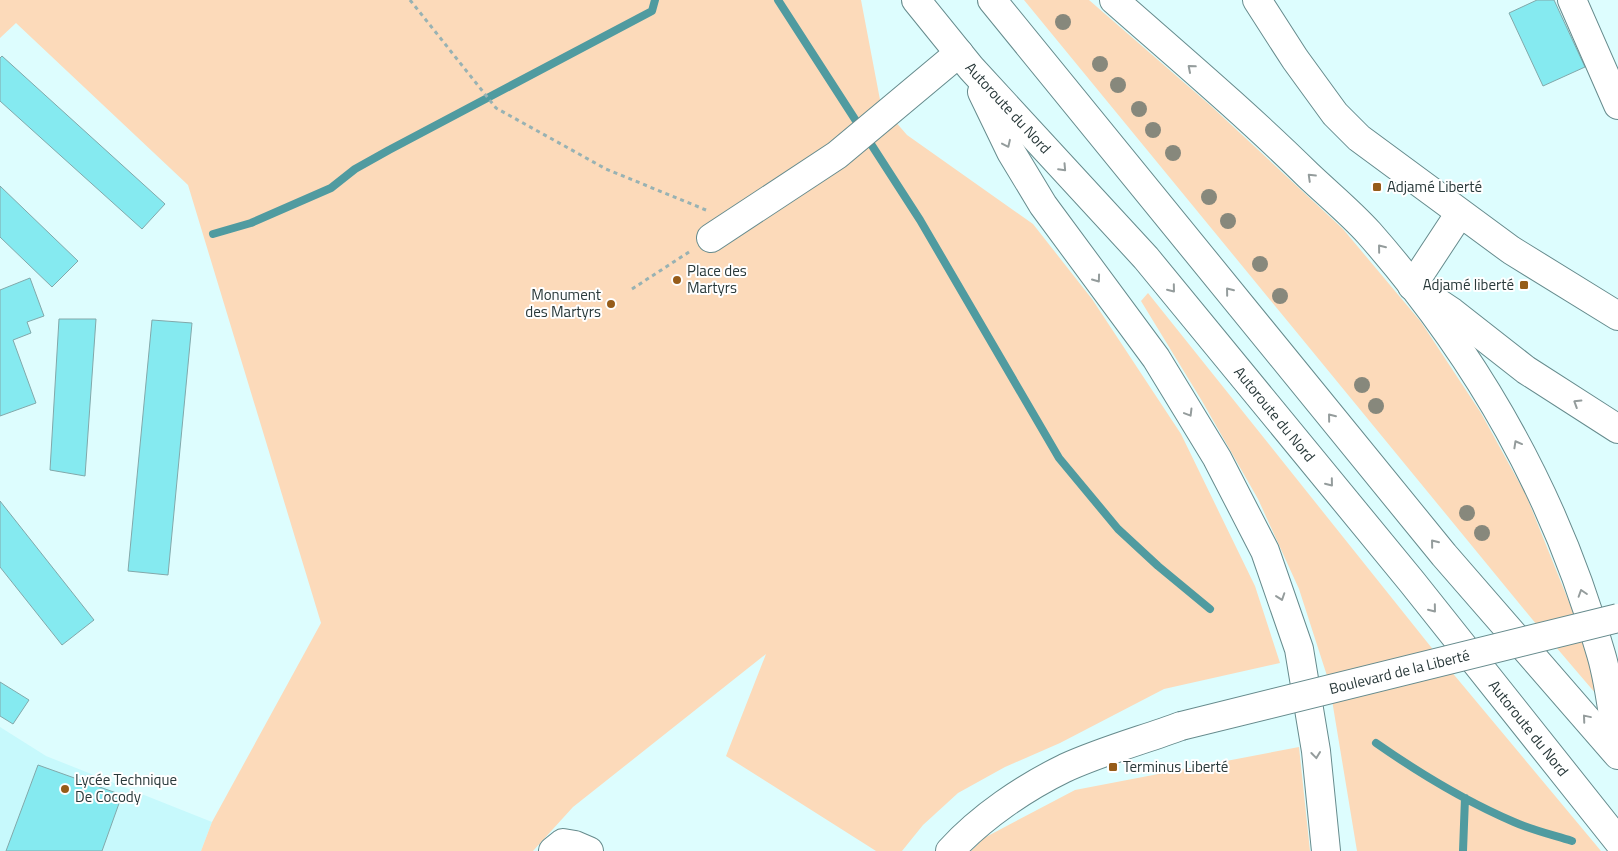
<svg xmlns="http://www.w3.org/2000/svg" width="1618" height="851" viewBox="0 0 1618 851" font-family="'Titillium Web',sans-serif">
	<style>
		.built { fill: #c7f9fc }
		.green { fill: #fcdaba }
		.lines { fill: none; stroke-linecap: round; stroke-linejoin: round }
		.stream { stroke: #509ba0; stroke-width: 8 }
		.building { fill: #85eaf0; stroke: #82a8aa }
		.minor-casing { stroke: #668b8d; stroke-width: 30 }
		.highway-casing { stroke: #668b8d; stroke-width: 30 }
		.path { stroke: #98b2b3; stroke-width: 3; stroke-dasharray: 4 4; stroke-linecap: butt }
		.minor { stroke: #fff; stroke-width: 28 }
		.highway { stroke: #fff; stroke-width: 28 }
		.minor-bridge-casing { stroke: #668b8d; stroke-width: 30; stroke-linecap: butt }
		.minor-bridge { stroke: #fff; stroke-width: 28 }
		.tree { fill: #87887c }
		.oneway { stroke: #949c9c }
		.poi-dot { fill: #965c19; stroke: #fff; stroke-width: 2 }
		.labels { text-anchor: middle; stroke-width: 4; stroke-linejoin: round; paint-order: stroke }
		.street-label { font-size: 15px; fill: #29393a; stroke: #fff }
		.poi-label { font-size: 15px; fill: #29393a; stroke: #fff; text-anchor: start }
	</style>
	<rect width="100%" height="100%" fill="#ddfdfe"/>
	<!-- built -->
	<path class="built" d="M0,727L46,756L212,822L201,851H0Z"/>
	<!-- green -->
	<path class="green" d="M0,0H861L881,105L907,135L1033,224L1092,299L1181,434L1255,586L1280,663L1164,689L1060,743L1005,767L958,793L923,825L902,851H876L726,756L766,654L573,807L533,851H201L212,822L321,623L188,185L16,23L0,38Z
		M1024,0H1089L1211,106L1343,229L1421,322L1481,413L1526,495L1573,612L1602,701L1532,619Z
		M1148,293L1435,652L1601,851H1357L1329,682L1299,589L1258,499L1202,401L1141,301Z
		M1299,747L1310,851H971L984,838L1075,790Z"/>
	<g class="lines">
		<!-- stream -->
		<path class="stream" d="M778,0L920,220L1059,458L1118,529L1158,566L1210,609
			M213,234L251,223L331,188L355,169L389,150L652,11L655,0
			M1376,743C1419,773 1465,801 1514,822C1532,830 1553,835 1572,841
			M1463,851L1465,798"/>
	</g>
	<!-- building -->
	<path class="building" d="M1537,0H1554L1585,67L1543,86L1509,13Z
		M2,56L165,204L142,229L0,101V58Z
		M0,186L78,261L52,287L0,237Z
		M30,278L44,316L27,322L31,333L13,340L36,403L0,416V290Z
		M59,319H96L85,476L50,470Z
		M152,320L192,323L168,575L128,571Z
		M0,501L94,620L62,645L0,567Z
		M0,682L29,700L13,724L0,716Z
		M38,765L122,795L102,851H6Z"/>
	<g class="lines">
		<defs>
			<path id="minor" d="M1257,0L1295,59L1335,114L1359,138L1511,250L1618,316
				M1572,0L1618,105
				M711,238L837,155L959,53
				M1412,286L1460,213
				M553,851L563,843L575,845L589,851
				M950,851C981,817 1024,788 1065,768C1102,751 1143,740 1181,726"/>
			<g id="highway">
				<path id="s1" d="M916,0L971,68L1146,258L1412,582L1618,841"/>
				<path d="M992,0L1444,555L1618,755"/>
				<path d="M1114,0C1180,58 1246,114 1308,175C1328,194 1350,212 1369,233C1478,357 1556,494 1601,654C1610,684 1613,718 1618,750"/>
				<path d="M982,92L1011,152L1043,205L1156,358L1217,458L1265,551L1299,649L1316,751L1326,851"/>
				<path d="M1428,296L1452,312L1526,370L1618,429"/>
			</g>
		</defs>
		<!-- minor casing -->
		<use href="#minor" class="minor-casing"/>
		<!-- highway casing -->
		<use href="#highway" class="highway-casing"/>
		<!-- path -->
		<path class="path" d="M410,0L496,108L606,169L706,210
			M632,289L689,252"/>
		<!-- minor -->
		<use href="#minor" class="minor"/>
		<!-- highway -->
		<use href="#highway" class="highway"/>
		<defs>
			<g id="minor-bridge">
				<path id="s2" d="M1181,726L1618,618"/>
			</g>
		</defs>
		<!-- minor-bridge casing -->
		<use href="#minor-bridge" class="minor-bridge-casing"/>
		<!-- minor-bridge -->
		<use href="#minor-bridge" class="minor-bridge"/>
	</g>
	<!-- trees -->
	<g class="tree">
		<circle cx="1063" cy="22" r="8"/>
		<circle cx="1100" cy="64" r="8"/>
		<circle cx="1118" cy="85" r="8"/>
		<circle cx="1139" cy="109" r="8"/>
		<circle cx="1153" cy="130" r="8"/>
		<circle cx="1173" cy="153" r="8"/>
		<circle cx="1209" cy="197" r="8"/>
		<circle cx="1228" cy="221" r="8"/>
		<circle cx="1260" cy="264" r="8"/>
		<circle cx="1280" cy="296" r="8"/>
		<circle cx="1362" cy="385" r="8"/>
		<circle cx="1376" cy="406" r="8"/>
		<circle cx="1467" cy="513" r="8"/>
		<circle cx="1482" cy="533" r="8"/>
	</g>
	<!-- one-way arrows -->
	<defs><path id="oneway-chevron" d="M-2-3.5L2.5 0L-2 3.5" fill="none" stroke-width="1.6" stroke-linecap="round" stroke-linejoin="round" transform="scale(1.25)"/></defs>
	<g class="oneway">
		<use href="#oneway-chevron" transform="translate(1191 68) rotate(-139)"/>
		<use href="#oneway-chevron" transform="translate(1007 144) rotate(65)"/>
		<use href="#oneway-chevron" transform="translate(1063 168) rotate(47)"/>
		<use href="#oneway-chevron" transform="translate(1311 177) rotate(-136)"/>
		<use href="#oneway-chevron" transform="translate(1381 248) rotate(-129)"/>
		<use href="#oneway-chevron" transform="translate(1097 279) rotate(54)"/>
		<use href="#oneway-chevron" transform="translate(1172 289) rotate(51)"/>
		<use href="#oneway-chevron" transform="translate(1229 291) rotate(-129)"/>
		<use href="#oneway-chevron" transform="translate(1577 403) rotate(-148)"/>
		<use href="#oneway-chevron" transform="translate(1189 413) rotate(59)"/>
		<use href="#oneway-chevron" transform="translate(1331 417) rotate(-129)"/>
		<use href="#oneway-chevron" transform="translate(1517 444) rotate(-119)"/>
		<use href="#oneway-chevron" transform="translate(1330 483) rotate(51)"/>
		<use href="#oneway-chevron" transform="translate(1434 543) rotate(-129)"/>
		<use href="#oneway-chevron" transform="translate(1582 593) rotate(-108)"/>
		<use href="#oneway-chevron" transform="translate(1281 597) rotate(71)"/>
		<use href="#oneway-chevron" transform="translate(1433 609) rotate(51)"/>
		<use href="#oneway-chevron" transform="translate(1586 718) rotate(-130)"/>
		<use href="#oneway-chevron" transform="translate(1316 755) rotate(83)"/>
	</g>
	<!-- markers -->
	<g class="poi-dot">
		<rect x="1372" y="182" width="10" height="10" rx="2.5"/>
		<circle cx="677" cy="280" r="5"/>
		<rect x="1519" y="280" width="10" height="10" rx="2.5"/>
		<circle cx="611" cy="304" r="5"/>
		<rect x="1108" y="762" width="10" height="10" rx="2.5"/>
		<circle cx="65" cy="789" r="5"/>
	</g>
	<g class="labels">
		<!-- street labels -->
		<g class="street-label">
			<text dy="5" stroke="none"><textPath href="#s1" startOffset="142">Autoroute du Nord</textPath></text>
			<text dy="5" stroke="none"><textPath href="#s1" startOffset="548">Autoroute du Nord</textPath></text>
			<text dy="5" stroke="none"><textPath href="#s2" startOffset="225">Boulevard de la Liberté</textPath></text>
			<text dy="5" stroke="none"><textPath href="#s1" startOffset="952">Autoroute du Nord</textPath></text>
		</g>
		<!-- poi labels -->
		<g class="poi-label">
			<text x="1387" y="192">Adjamé Liberté</text>
			<text x="687" y="276">Place des<tspan x="687" dy="17">Martyrs</tspan></text>
			<text x="1514" y="290" text-anchor="end">Adjamé liberté</text>
			<text x="601" y="300" text-anchor="end">Monument<tspan x="601" dy="17">des Martyrs</tspan></text>
			<text x="1123" y="772">Terminus Liberté</text>
			<text x="75" y="785">Lycée Technique<tspan x="75" dy="17">De Cocody</tspan></text>
		</g>
	</g>
</svg>
